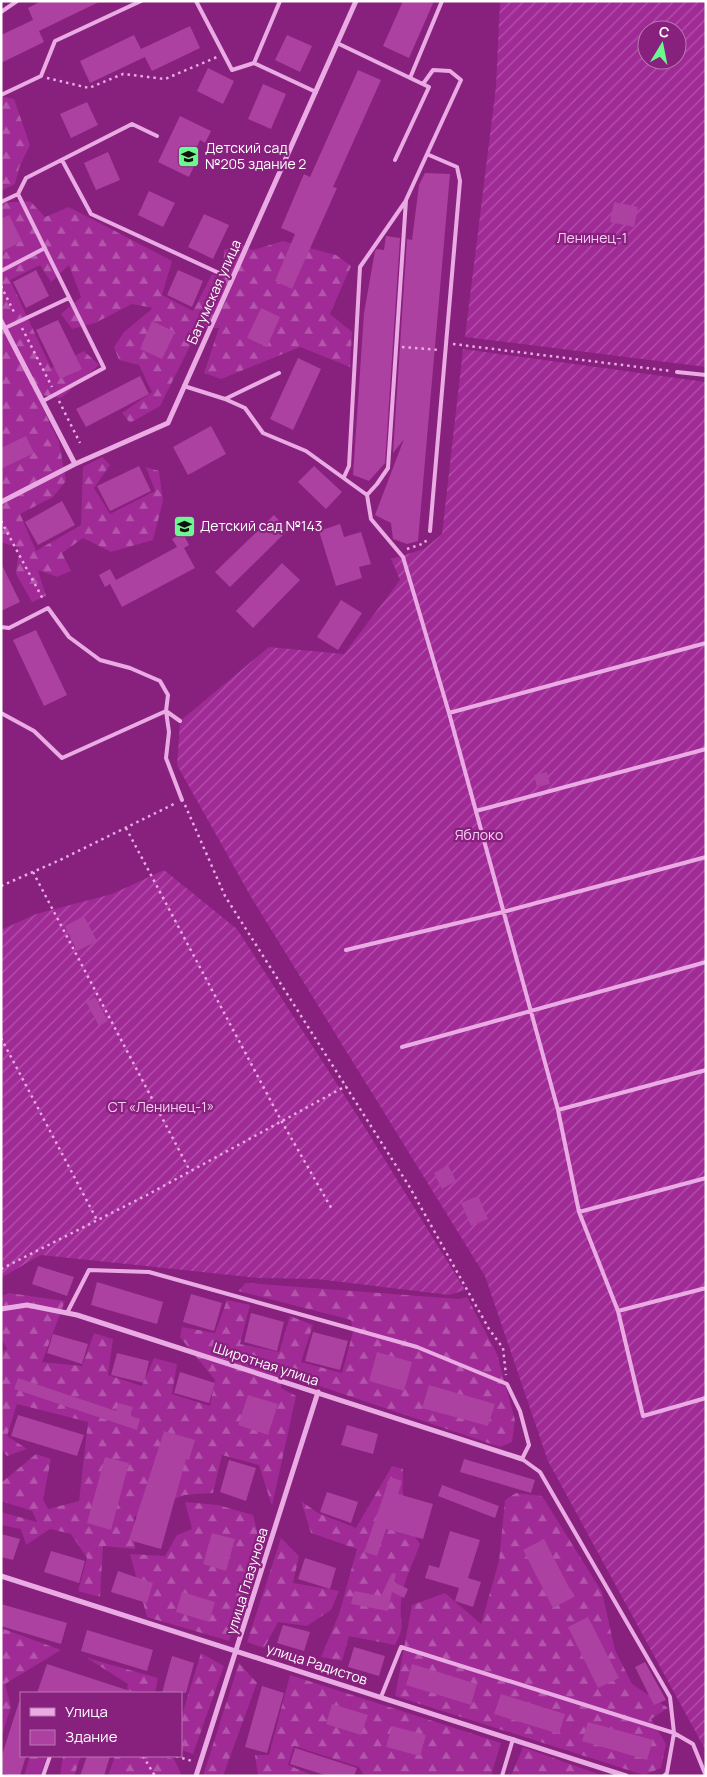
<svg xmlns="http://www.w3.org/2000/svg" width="707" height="1777" viewBox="0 0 707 1777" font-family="Manrope,sans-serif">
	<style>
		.forest { fill: url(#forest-firs) }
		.garden { fill: url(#garden-furrows); fill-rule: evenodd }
		.building { fill: #ac41a2 }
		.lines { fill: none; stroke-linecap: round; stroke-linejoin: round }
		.path { stroke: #eaabe5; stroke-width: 2.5; stroke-dasharray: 2.5 4; stroke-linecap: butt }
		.service { stroke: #eaabe5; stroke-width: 4 }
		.minor { stroke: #eaabe5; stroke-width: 5 }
		.labels { text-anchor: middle; stroke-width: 4.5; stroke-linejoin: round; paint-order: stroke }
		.poi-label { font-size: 14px; fill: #fff; stroke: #88207d; text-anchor: start }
		.park-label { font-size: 14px; fill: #f8cff4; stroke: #88207d }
		.street-label { font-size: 14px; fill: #fff; stroke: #88207d }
	</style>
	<defs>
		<pattern id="forest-firs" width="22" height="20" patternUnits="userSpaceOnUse" patternTransform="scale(1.25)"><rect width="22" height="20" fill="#a02a96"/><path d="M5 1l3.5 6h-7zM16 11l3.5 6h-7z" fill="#b355ab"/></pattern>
		<pattern id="garden-furrows" width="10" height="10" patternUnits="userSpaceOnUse" patternTransform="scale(1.25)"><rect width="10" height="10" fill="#a02a96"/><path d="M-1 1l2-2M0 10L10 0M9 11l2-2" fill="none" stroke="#b355ab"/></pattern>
	</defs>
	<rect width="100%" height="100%" fill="#88207d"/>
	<!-- forest -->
	<path class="forest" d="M1,96L14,99L30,145L19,168L15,184L1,191Z
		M30,201L45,217L69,207L172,261L162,295L193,311L212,274L223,279L224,250L239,244L253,250L283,241L336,255L351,266L330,314L352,332L350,367L300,347L221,379L204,373L219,328H199L160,406L130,423L122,413L152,392L139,365L119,360L114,347L124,332L153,308L132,304L95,323L72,329L61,314L81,297L69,265L51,282L40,265L10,280L51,368L84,351L99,365L61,398L36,394L59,442L66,481L53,497L20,514L36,551L81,525L83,467L102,457L110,465L94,488L110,514L155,491L146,467L159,471L163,501L153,540L111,552L83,538L62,553L71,571L57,577L38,570L46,596L32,602L16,574L19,548L1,542V203Z
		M246,1283L459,1299L467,1297L497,1354L515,1420L512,1442L500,1447L281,1373V1388L296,1396L272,1506L259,1465L222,1455L213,1493L184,1495L134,1517L135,1549L103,1546L100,1597L78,1591L87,1558L71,1534L50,1529L26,1545L21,1529L1,1525V1512L37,1522L32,1511L1,1501V1483L36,1454L51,1459L43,1499L48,1509L79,1501L88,1422L17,1404L7,1436L27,1449L7,1456L1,1449V1396L3,1386H1V1353L7,1349L1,1338V1296L9,1293L65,1301L42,1362L82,1366L94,1333L113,1339L108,1375L142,1386L154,1358L177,1364L172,1394L210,1406L215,1380L180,1337L182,1327L215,1333L227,1300L250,1305L240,1344L279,1352L290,1316L313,1325L301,1362L342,1373L353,1332L351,1320L238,1291Z
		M392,1466L403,1469L402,1518L420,1544C413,1563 402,1584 401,1604C399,1626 407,1622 395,1645L349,1636L342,1661L321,1657L339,1614L357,1549L311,1533L301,1501L318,1513L356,1528Z
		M516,1493L542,1496L602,1592L615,1650L632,1684L668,1708L651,1719L666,1744L661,1768L644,1775L395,1696L412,1605L445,1593L481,1624L499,1561L505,1500Z
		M185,1502L218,1505L253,1515L260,1543L229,1641L147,1617L130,1554L165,1556L177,1535L192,1529Z
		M281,1538L299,1556L293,1583L339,1591L331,1610L307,1626L278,1622L264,1648L247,1642Z
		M1,1628L61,1650L5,1684L11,1707L1,1738Z
		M201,1653L224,1666L193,1754L181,1750V1718Z
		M87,1658L158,1678L155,1693H126L128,1684Z
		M239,1663L257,1683L223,1776H203Z
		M290,1675L501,1743L491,1776H367L363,1774L359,1767L294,1746L288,1765L314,1776H258L255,1755H269Z
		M523,1747L603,1776H511Z
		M30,1756H47L40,1776H24Z
		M63,1756H81L74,1776H60Z
		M115,1756H163L174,1759L182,1776H108Z"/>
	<!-- garden -->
	<path class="garden" d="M500,1H706V367L465,337L496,86ZM647,30H677V60H647Z
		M463,349L706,382V1751L548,1461L485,1276L251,897L177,765L180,721L269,647L344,654L400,580L391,559L424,549L442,534Z
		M164,870L237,929L362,1123L465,1290L449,1295L317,1279L259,1278L41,1255L1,1278V930L36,914L112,894Z"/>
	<!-- building -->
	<path class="building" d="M41,1H101L39,31L44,42L1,63V35L33,20L28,8Z
		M403,1H434L409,58L383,46Z
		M190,26L200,48L152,71L145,57L90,83L80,61L134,35L141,49Z
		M287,35L312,46L300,72L275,60Z
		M208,68L234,81L223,104L197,91Z
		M358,70L381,80L333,187L337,188L292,289L275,281L295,234L281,228L304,174L310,177Z
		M263,84L286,94L271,129L248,119Z
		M87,102L98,125L71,138L60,114Z
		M180,116L211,131L205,143L200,140L190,161L195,164L189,177L158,162Z
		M108,152L120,180L96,190L84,163Z
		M425,173L450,174L418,541L407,544L393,539L391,523L375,515L404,439L393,453L407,239L412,240L419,185Z
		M149,191L175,203L163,227L138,215Z
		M614,202L638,207L634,227L610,222Z
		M204,214L229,225L213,259L188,247Z
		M9,215L22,241L1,252V219Z
		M386,236L400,238L385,463L369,481L353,475L364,313L375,251L377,249L384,250Z
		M36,270L49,296L26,308L13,282Z
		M178,270L203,281L192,307L167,295Z
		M261,308L280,317L267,347L247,338Z
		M58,320L82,369L60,379L36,330Z
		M152,321L175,332L162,359L140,349Z
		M298,358L321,369L293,430L270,419Z
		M140,376L149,394L86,427L76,409Z
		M211,426L226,454L188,475L173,447Z
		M26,436L34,453L1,469V448Z
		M139,466L151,491L110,511L97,486Z
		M314,466L342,492L326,509L298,482Z
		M62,501L75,525L38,545L25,522Z
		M274,515L288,530L230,587L215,572Z
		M340,524L344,537L361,532L371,564L359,567L362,578L336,586L319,531Z
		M183,533L189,545L184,548L195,568L122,607L110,584L105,587L99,575L110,569L116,580L177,547L172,539Z
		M1,563L20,602L1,611Z
		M282,563L300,580L253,628L236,611Z
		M341,600L362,613L338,650L317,637Z
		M36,630L67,695L44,706L13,640Z
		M547,772L550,784L537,787L534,775Z
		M84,916L97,941L77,951L65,926Z
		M95,997L108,1021L99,1026L86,1002Z
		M448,1165L456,1181L442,1189L434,1173Z
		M478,1196L488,1219L471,1226L461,1203Z
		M38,1266L74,1277L67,1296L32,1284Z
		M97,1282L163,1302L157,1324L91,1305Z
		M191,1294L222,1303L214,1331L183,1322Z
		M251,1313L284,1322L277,1351L244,1342Z
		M313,1332L348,1341L340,1370L305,1361Z
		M53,1334L88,1344L82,1364L47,1353Z
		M377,1352L412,1362L404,1391L369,1381Z
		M117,1353L149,1361L144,1383L111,1375Z
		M180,1372L215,1383L209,1403L174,1393Z
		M18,1378L116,1411L119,1403L133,1407L130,1416L140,1419L137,1430L14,1389Z
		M429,1385L495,1404L488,1426L422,1408Z
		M248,1395L278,1404L268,1435L238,1425Z
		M18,1415L84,1435L77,1456L11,1436Z
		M347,1425L378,1434L373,1454L341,1445Z
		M164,1431L195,1440L189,1460L186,1459L161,1549L129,1540Z
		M105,1457L129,1463L111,1530L87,1523Z
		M464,1459L535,1480L531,1493L460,1472Z
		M229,1460L256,1468L246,1501L220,1492Z
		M390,1477L402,1481L398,1494L433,1504L423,1539L386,1529L377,1556L364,1552Z
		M442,1485L499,1506L495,1518L438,1496Z
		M327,1492L358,1502L351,1523L320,1512Z
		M450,1531L480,1540L468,1578L481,1582L473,1607L455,1601L459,1588L425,1578L429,1565L439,1568Z
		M212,1533L235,1539L226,1571L203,1564Z
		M1,1534L20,1539L13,1560L1,1557Z
		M544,1539L574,1597L553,1608L523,1550Z
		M51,1551L85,1561L79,1583L44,1572Z
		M305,1558L336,1568L330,1589L298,1579Z
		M118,1571L153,1583L147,1603L111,1592Z
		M392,1573L396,1574L394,1582L408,1589L404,1598L392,1592L388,1611L351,1604L354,1591L381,1596Z
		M182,1592L215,1602L209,1622L176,1612Z
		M1,1604L67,1623L61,1644L1,1626Z
		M588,1617L619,1678L598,1688L568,1627Z
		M283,1625L310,1632L304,1651L277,1643Z
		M87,1630L153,1650L147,1671L81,1651Z
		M354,1647L385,1656L379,1676L348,1667Z
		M172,1656L194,1663L186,1693H162Z
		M645,1662L666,1700L654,1705L635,1667Z
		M47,1664L130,1691V1693H37Z
		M412,1664L477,1684L471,1705L406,1685Z
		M262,1686L284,1693L267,1753L245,1747Z
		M501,1694L565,1714L559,1734L494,1714Z
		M19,1702H21V1756H26L20,1776H11L1,1773V1758Z
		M332,1704L368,1715L361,1735L326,1724Z
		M588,1722L653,1740L647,1760L582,1741Z
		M392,1726L426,1735L420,1756L386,1747Z
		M295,1748L357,1768L354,1776H328L290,1764Z
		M87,1756H110L104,1776H80Z"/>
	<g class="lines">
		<!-- path -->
		<path class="path" d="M47,78L89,88L123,74L165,79L217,57
			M1,286L15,314
			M22,328L52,387
			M453,344L671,371
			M402,347L439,350
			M59,401L80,443
			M1,521L44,601
			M407,549L425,543L427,537
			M185,805L225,896L409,1186L489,1329L503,1348L506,1375
			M126,828L282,1122L333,1211
			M33,872L190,1171
			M1,886L60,860L176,803
			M1,1038L97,1220
			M1,1269L147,1195L346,1086
			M143,1756L155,1776
			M176,1756L192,1761"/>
		<!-- service -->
		<path class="service" d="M196,1L232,70L254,63
			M280,1L254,63L316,92
			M1,12L17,1
			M337,43L429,87L395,160
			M410,78L442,1
			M1,95L41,76L55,41L141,1
			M429,155L457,167L460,181L430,531
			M62,160L91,214L232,279
			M18,194L26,178L132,124L157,136
			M1,202L18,194L104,368L43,401
			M1,271L45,248
			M5,328L69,298
			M677,372L706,375
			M184,386L225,399L245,408L263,433L306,451L367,495L371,519L403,557L449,713L558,1110L579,1212L618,1311L643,1416L706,1398
			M225,399L279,373
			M344,477L349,466L360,267L405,202
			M367,495L377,484L388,468L406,200L461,80L450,71L433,70L423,84
			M1,627L9,628L48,608L69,637L100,660L130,668L160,681L168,695L166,711L169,732L166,758L182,800
			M166,711L180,721
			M1,713L34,731L62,758L166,711
			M449,713L706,643
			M476,811L706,749
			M346,950L503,912L706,857
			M402,1047L706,962
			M558,1110L706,1070
			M579,1212L706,1178
			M618,1311L706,1288
			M67,1313L89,1270L149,1272L417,1347L507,1384L520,1411L529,1445L522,1459L540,1472L670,1697L674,1733L667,1773L664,1776
			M381,1697L401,1647L674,1733L693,1744L706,1776
			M43,1776L50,1756
			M502,1776L513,1739"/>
		<!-- minor -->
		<path class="minor" d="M1,321L75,464
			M1,502L75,464L168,423L356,1
			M1,1309L27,1305L77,1315L522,1459
			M1,1576L626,1776
			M196,1776L318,1392"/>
	</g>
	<!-- icons -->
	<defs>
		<symbol id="school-square" viewBox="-11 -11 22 22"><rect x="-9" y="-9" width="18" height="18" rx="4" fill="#6bf88e" stroke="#88207d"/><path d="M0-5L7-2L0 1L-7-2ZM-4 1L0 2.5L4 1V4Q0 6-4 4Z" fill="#111"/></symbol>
	</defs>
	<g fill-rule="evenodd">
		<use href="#school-square" x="176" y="144" width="25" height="25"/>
		<use href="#school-square" x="172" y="514" width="25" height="25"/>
	</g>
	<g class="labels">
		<!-- poi labels -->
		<g class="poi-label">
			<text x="205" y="153">Детский сад<tspan x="205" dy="16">№205 здание 2</tspan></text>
			<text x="200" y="531">Детский сад №143</text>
		</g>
		<!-- park labels -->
		<g class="park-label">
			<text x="592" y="243">Ленинец-1</text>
			<text x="479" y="840">Яблоко</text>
			<text x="161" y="1112">СТ «Ленинец-1»</text>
		</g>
		<!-- street labels -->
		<g class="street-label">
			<text transform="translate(214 292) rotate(-66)" y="5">Батумская улица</text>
			<text transform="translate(266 1364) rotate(18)" y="5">Широтная улица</text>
			<text transform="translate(247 1581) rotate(-73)" y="5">улица Глазунова</text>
			<text transform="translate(317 1664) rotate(18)" y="5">улица Радистов</text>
		</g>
	</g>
	<!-- border -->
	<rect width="707" height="1777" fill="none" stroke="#ffffff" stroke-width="5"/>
	<!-- legend -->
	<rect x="20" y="1692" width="162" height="65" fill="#88207d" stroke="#b879b1"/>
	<rect x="30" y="1708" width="25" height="8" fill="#eaabe5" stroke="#b879b1"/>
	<text x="65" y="1717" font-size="15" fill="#ffffff">Улица</text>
	<rect x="30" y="1730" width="25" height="15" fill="#ac41a2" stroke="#b879b1"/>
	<text x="65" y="1742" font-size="15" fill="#ffffff">Здание</text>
	<!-- north arrow -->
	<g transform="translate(662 45) rotate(10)"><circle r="24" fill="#88207d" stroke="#b879b1"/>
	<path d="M0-4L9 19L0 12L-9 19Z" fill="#6bf88e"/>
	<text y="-8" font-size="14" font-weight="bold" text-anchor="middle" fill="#ffffff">С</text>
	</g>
</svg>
